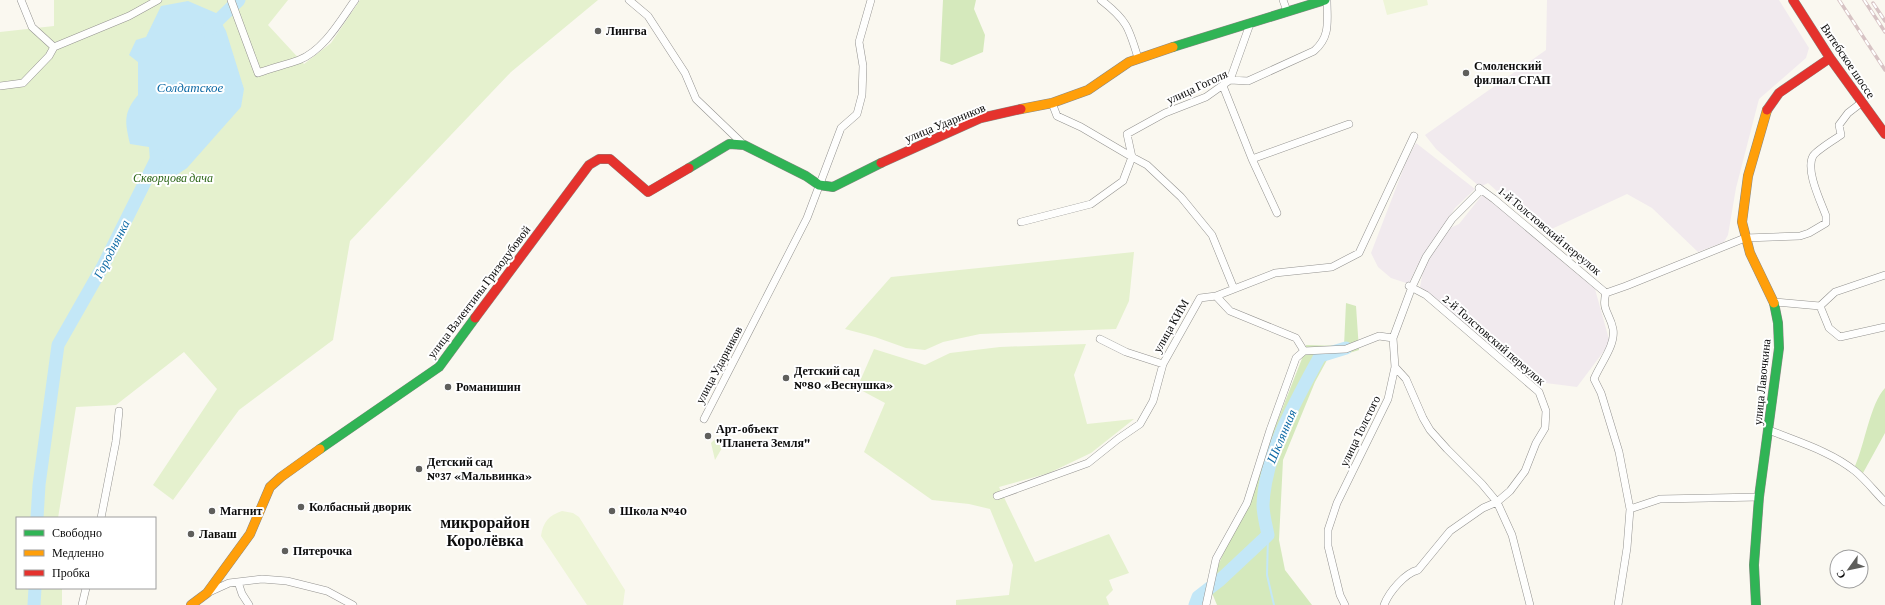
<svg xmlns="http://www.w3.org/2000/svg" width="1885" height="605" viewBox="0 0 1885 605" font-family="'Crimson Pro',serif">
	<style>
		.industrial { fill: #f1eaee }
		.green { fill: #e5f1ce }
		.forest { fill: #d5e9bc }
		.pitch { fill: #eef5d8 }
		.water { fill: #c3e7f7 }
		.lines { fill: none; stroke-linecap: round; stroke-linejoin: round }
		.stream { stroke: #c3e7f7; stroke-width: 2 }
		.river { stroke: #c3e7f7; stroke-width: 13 }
		.street-casing { stroke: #93928f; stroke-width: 8 }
		.fast-casing { stroke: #8a8985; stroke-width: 10 }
		.slow-casing { stroke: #8a8985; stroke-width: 10 }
		.jam-casing { stroke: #8a8985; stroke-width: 10 }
		.street { stroke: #fefefd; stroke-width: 7 }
		.fast { stroke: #30b455; stroke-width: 9 }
		.slow { stroke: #ff9f0a; stroke-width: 9 }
		.jam { stroke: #e5322d; stroke-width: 9 }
		.rail-casing { stroke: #d7c3c4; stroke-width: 3.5 }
		.rail { stroke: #fff; stroke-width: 2; stroke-dasharray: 6; stroke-linecap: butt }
		.poi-dot { fill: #5f5f5c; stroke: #fff; stroke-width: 1.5 }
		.labels { text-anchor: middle; stroke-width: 4; stroke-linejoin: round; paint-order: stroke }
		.poi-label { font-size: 12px; font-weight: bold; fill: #0c0c0c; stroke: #fff; text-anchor: start }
		.street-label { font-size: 12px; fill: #0c0c0c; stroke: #fff }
		.park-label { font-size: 12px; font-style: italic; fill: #2d6719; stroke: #fff }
		.water-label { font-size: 13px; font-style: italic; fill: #0e6aa5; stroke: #fff }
		.district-label { font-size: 16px; font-weight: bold; fill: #0c0c0c; stroke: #fff }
	</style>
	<rect width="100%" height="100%" fill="#faf8f0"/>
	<!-- industrial -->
	<path class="industrial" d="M1547,0H1779L1809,48L1806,58L1759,99L1736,188L1728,235L1724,242L1698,252L1652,208L1627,194L1543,233L1488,183L1480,187L1436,149L1425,135L1546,50Z
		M1416,143L1475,189L1455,208L1416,268L1409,284L1391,278L1378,267L1371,253L1406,162Z
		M1483,194L1595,289L1610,343L1577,387L1538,382L1420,287L1423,271L1429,257L1448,229L1459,224Z"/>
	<!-- green -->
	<path class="green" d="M54,0H288L268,25L304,64L331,43L360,0H598L511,72L350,241L333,340L239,410L173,500L153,485L217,389L184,352L116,405L76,407L58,518H17V588H62V605H0V32L54,26Z
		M1134,252L1129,301L1116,329L980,334L943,342L925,350L906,348L875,337L845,329L891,277Z
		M1086,344L1074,375L1087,424L1134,419L1091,453L1049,473L999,487L1035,562L1109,534L1129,573L1109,580L1113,590L1106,597L1109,605H956V600L1009,595L1013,565L990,509L969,504L932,500L864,452L885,403L857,388L874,349L925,365L950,353L1000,347Z
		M715,439L722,448L715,460L711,443Z"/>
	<!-- forest -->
	<path class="forest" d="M943,0H976L974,9L985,35L983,52L952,65L940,61Z
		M1346,303L1356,306L1359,350L1327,360L1315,382L1283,460L1279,540L1285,570L1312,605H1217L1209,586L1240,516L1303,356L1306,345L1344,346Z
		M1885,388V433L1863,473L1855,466C1865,444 1870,404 1885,388Z"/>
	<!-- pitch -->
	<path class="pitch" d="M1383,0H1427L1428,5L1387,15Z
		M562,511L573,513L579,517L625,590L623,605H587L541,536C543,522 549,515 562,511Z"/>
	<!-- water -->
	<path class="water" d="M188,1L216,13L226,31L244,89L241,107L187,168L165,183L151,176L149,147L130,144C125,122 123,113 138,95V62L129,55L136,40L146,37L161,6Z"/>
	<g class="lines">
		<!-- stream -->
		<path class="stream" d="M1268,535L1267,575L1274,605"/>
		<!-- river -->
		<path class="river" d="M207,31L239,0
			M37,518L39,485L58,345L103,266L158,156
			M34,605L35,588
			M1195,605L1198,597L1220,580L1268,535C1266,525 1263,514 1263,505C1265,453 1296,401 1320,356L1346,348"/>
		<defs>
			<path id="street" d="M21,0L32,27L54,47L129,16L158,0
				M231,0L258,73C271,68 285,65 299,60C324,50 340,21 355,0
				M629,0L648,16L685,73L696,99L744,145
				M1101,0C1127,20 1129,28 1138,58
				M1283,0L1287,11
				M1230,80L1250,24
				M0,86L23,83L49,56L54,47
				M1223,86L1252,159L1277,213
				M1052,103L1057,116L1081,127L1132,157L1147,165L1181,197L1212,235L1234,289
				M1252,159L1349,124
				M1479,188L1494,199L1606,293
				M1021,222L1091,204L1123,181L1132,157L1127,134L1165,113L1206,97L1230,80L1248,81L1314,51C1331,36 1327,21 1327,0
				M1606,293L1626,286L1745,238L1800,236L1809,233L1826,223V216C1821,202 1805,170 1813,156C1817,150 1834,140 1841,135L1839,125L1848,113L1861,103
				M1606,293C1601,310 1610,313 1613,329C1616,345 1600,364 1594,379L1601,393L1619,452L1630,509L1627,548L1618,605
				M1216,296L1230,311L1296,338L1304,351
				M1774,302L1820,306L1829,328L1840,337L1885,327
				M1820,306L1835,292L1885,275
				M1100,339L1126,352L1163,364
				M1395,367L1406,379L1423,418L1430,430L1447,449L1482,484L1497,502L1512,535L1530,605
				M704,419L807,218L841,128L857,114L862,95L863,66L859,42L871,0
				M1769,430C1798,442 1830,451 1855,471C1866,480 1875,492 1885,502
				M997,496L1088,463L1118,439L1140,424L1153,401L1163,364L1200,298L1216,296L1275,273L1332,267L1359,253L1414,136
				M1630,509L1660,499L1759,497
				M101,518L116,441L119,411
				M238,582L242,594L249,605
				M207,593L229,583L262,579L287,581L327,591L353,605
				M82,605L86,588
				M1206,605L1216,559L1247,503L1270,430L1296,358L1304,351L1346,349L1379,336L1393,338
				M1345,605L1340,595L1328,546V530L1337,503L1388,399L1395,367L1393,338L1412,287L1426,257L1452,219L1481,190
				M1384,605C1389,592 1405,573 1418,570L1450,531L1483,508L1497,502L1510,491L1525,471L1536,443L1545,428L1546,411L1539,392L1426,295L1409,286"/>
			<path id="fast" d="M1173,47L1325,0
				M689,168L729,144L744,145L806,176L819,185L833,187L881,163
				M320,449L439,367L475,318
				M1756,605L1754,565L1759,497L1779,348L1778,323L1774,303"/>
			<path id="slow" d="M1021,109L1052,103L1088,90L1129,62L1173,47
				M1767,110L1748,176L1742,222L1750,253L1774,303
				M191,605L207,593L250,534L270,487L281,477L320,449"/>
			<path id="jam" d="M1793,0L1830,58L1885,134
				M1767,110L1779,93L1830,58
				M881,163L981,118L1021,109
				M475,318L589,165L599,159H610L648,192L689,168"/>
		</defs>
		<!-- street casing -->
		<use href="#street" class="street-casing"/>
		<!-- fast casing -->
		<use href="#fast" class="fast-casing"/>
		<!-- slow casing -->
		<use href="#slow" class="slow-casing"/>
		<!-- jam casing -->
		<use href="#jam" class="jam-casing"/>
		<!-- street -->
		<use href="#street" class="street"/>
		<!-- fast -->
		<use href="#fast" class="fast"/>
		<!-- slow -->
		<use href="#slow" class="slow"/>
		<!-- jam -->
		<use href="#jam" class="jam"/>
		<defs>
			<path id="rail" d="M1839,0L1885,70
				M1864,0L1885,32
				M1873,3L1885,21"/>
		</defs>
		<!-- rail casing -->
		<use href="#rail" class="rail-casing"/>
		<!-- rail -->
		<use href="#rail" class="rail"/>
	</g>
	<!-- markers -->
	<g class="poi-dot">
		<circle cx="598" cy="31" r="4"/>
		<circle cx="1466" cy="73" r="4"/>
		<circle cx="786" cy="378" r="4"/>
		<circle cx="448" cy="387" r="4"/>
		<circle cx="708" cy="436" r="4"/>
		<circle cx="419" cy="469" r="4"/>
		<circle cx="301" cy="507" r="4"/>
		<circle cx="212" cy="511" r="4"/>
		<circle cx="612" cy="511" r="4"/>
		<circle cx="191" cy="534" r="4"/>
		<circle cx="285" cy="551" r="4"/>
	</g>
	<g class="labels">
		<!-- poi labels -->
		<g class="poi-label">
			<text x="606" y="35">Лингва</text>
			<text x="1474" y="70">Смоленский<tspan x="1474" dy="14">филиал СГАП</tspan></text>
			<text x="794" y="375">Детский сад<tspan x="794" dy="14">№80 «Веснушка»</tspan></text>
			<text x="456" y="391">Романишин</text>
			<text x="716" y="433">Арт-объект<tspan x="716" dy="14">"Планета Земля"</tspan></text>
			<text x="427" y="466">Детский сад<tspan x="427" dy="14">№37 «Мальвинка»</tspan></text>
			<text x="309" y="511">Колбасный дворик</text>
			<text x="220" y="515">Магнит</text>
			<text x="620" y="515">Школа №40</text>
			<text x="199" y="538">Лаваш</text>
			<text x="293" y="555">Пятерочка</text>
		</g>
		<!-- street labels -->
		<g class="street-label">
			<text transform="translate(1848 61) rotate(56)" y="4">Витебское шоссе</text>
			<text transform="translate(1197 87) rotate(-25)" y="4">улица Гоголя</text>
			<text transform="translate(945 123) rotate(-22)" y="4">улица Ударников</text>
			<text transform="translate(1550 231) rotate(40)" y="4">1-й Толстовский переулок</text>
			<text transform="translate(479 292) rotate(-53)" y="4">улица Валентины Гризодубовой</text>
			<text transform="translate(1171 326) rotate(-60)" y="4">улица КИМ</text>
			<text transform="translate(1494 340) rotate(41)" y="4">2-й Толстовский переулок</text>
			<text transform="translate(719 365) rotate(-62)" y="4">улица Ударников</text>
			<text transform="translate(1762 382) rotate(-84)" y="4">улица Лавочкина</text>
			<text transform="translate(1360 431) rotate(-64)" y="4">улица Толстого</text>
		</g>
		<!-- park labels -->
		<g class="park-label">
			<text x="173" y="182">Скворцова дача</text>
		</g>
		<!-- water labels -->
		<g class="water-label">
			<text x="190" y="92">Солдатское</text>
			<text transform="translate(111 249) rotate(-63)" y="5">Городнянка</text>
			<text transform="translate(1281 436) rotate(-67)" y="5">Шклянная</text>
		</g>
		<!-- district labels -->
		<g class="district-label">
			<text x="485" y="528">микрорайон<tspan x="485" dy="18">Королёвка</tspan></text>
		</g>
	</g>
	<!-- legend -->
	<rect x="16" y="517" width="140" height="72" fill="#ffffff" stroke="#9e9e9e"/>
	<rect x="24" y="530" width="20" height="6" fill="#30b455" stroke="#9e9e9e"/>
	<text x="52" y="537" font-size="12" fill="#0c0c0c">Свободно</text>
	<rect x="24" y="550" width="20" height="6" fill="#ff9f0a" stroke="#9e9e9e"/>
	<text x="52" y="557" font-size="12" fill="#0c0c0c">Медленно</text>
	<rect x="24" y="570" width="20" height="6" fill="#e5322d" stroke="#9e9e9e"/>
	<text x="52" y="577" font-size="12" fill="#0c0c0c">Пробка</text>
	<!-- north arrow -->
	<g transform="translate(1849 569) rotate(237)"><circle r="19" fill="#ffffff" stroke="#9e9e9e"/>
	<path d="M0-3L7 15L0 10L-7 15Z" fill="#5f5f5c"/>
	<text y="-6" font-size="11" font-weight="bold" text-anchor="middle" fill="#0c0c0c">С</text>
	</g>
</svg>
